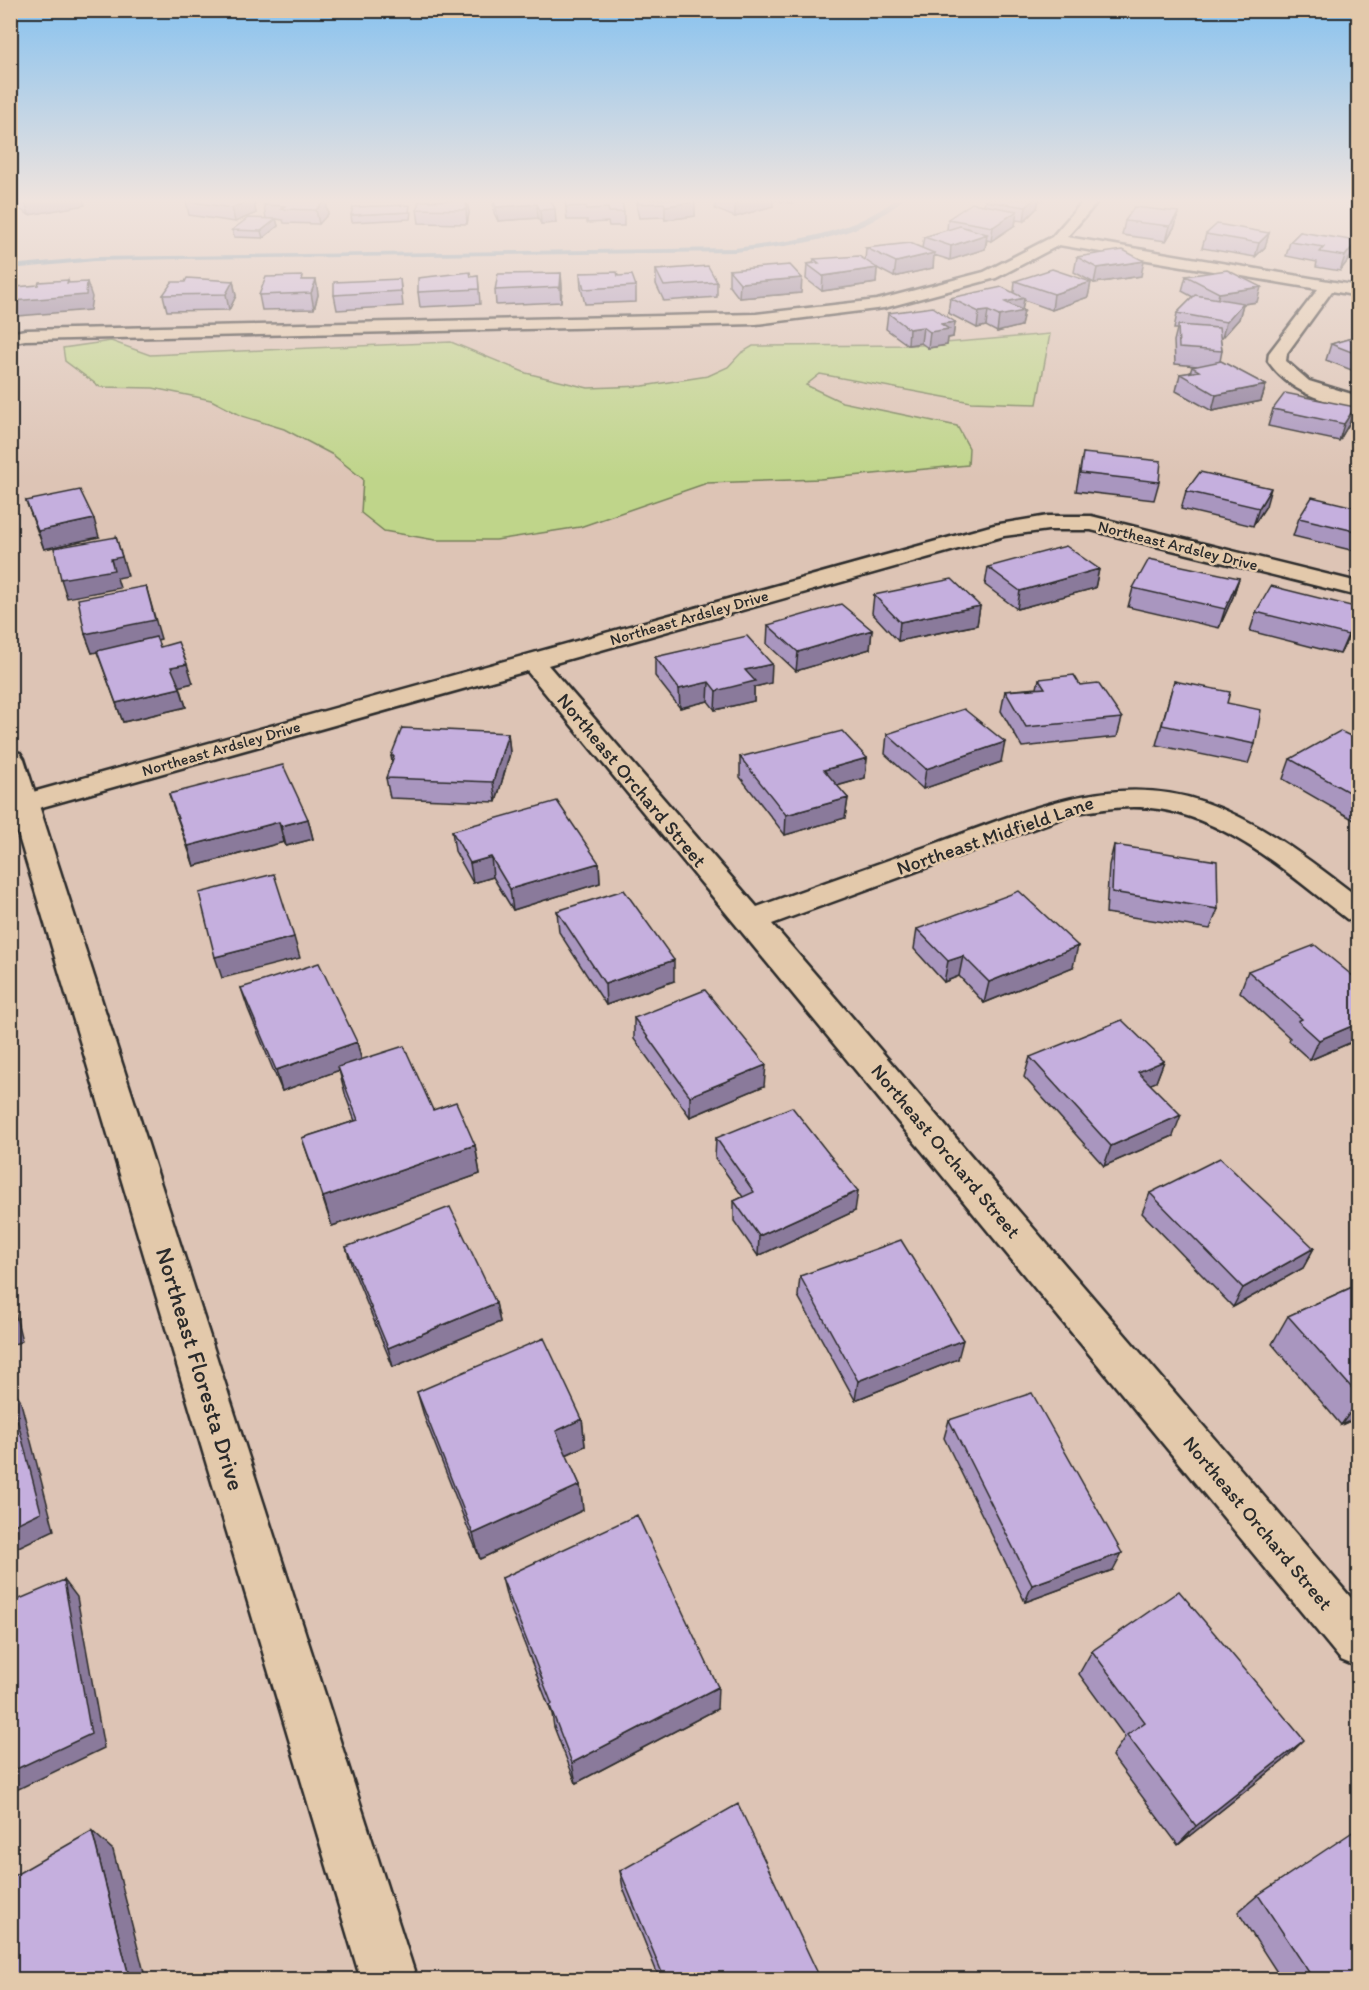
<svg xmlns="http://www.w3.org/2000/svg" width="1369" height="1990" viewBox="0 0 1369 1990" font-family="Itim,sans-serif">
	<style>
		.green { fill: #bfd58a; stroke: #75805a; stroke-width: 1.5 }
		.lines { fill: none; stroke-linecap: round; stroke-linejoin: round }
		.stream { fill: #6d92a7; fill-rule: evenodd }
		.street-casing { stroke: #2b2b2b; stroke-width: 5 }
		.secondary-casing { stroke: #2b2b2b; stroke-width: 5 }
		.street { fill: #e3c9ab; fill-rule: evenodd }
		.secondary { fill: #e3c9ab; fill-rule: evenodd }
		.wall { fill: #a996bf; stroke: #2b2b2b; stroke-width: 1.5 }
		.shaded-wall { fill: #8a7a9b; stroke: #2b2b2b; stroke-width: 1.5 }
		.building { fill: #c5afde; stroke: #2b2b2b; stroke-width: 1.5 }
		.labels { text-anchor: middle; stroke-width: 5; stroke-linejoin: round; paint-order: stroke }
		.far-street-label { font-size: 16px; fill: #2b2b2b; stroke: #e3c9ab }
		.street-label { font-size: 20px; fill: #2b2b2b; stroke: #e3c9ab }
		.near-street-label { font-size: 24px; fill: #2b2b2b; stroke: #e3c9ab }
	</style>
	<rect width="100%" height="100%" fill="#ddc4b5"/>
	<filter id="ink" filterUnits="userSpaceOnUse"><feTurbulence type="fractalNoise" baseFrequency=".0167" numOctaves="2"/><feDisplacementMap in="SourceGraphic" scale="12" xChannelSelector="R" yChannelSelector="G"/><feConvolveMatrix kernelMatrix="1 2 1 2 8 2 1 2 1" color-interpolation-filters="sRGB"/></filter>
	<g filter="url(#ink)">
		<!-- green -->
		<path class="green" d="M1050,334L1037,404L971,402L820,374L806,385L842,402L957,426L969,448L968,465L820,479L707,483L580,527L496,540H435L384,531L361,513L363,479L333,455L284,429L242,416L211,400L153,388L100,387L65,361L63,348L111,341L150,355L451,342L526,373L588,388L643,386L708,376L728,367L741,353L753,346L921,345Z"/>
		<g class="lines">
			<!-- stream -->
			<path class="stream" d="M896,199H903C859,241 792,245 735,252L179,259L95,261L10,269V265L95,257L735,248C793,241 849,235 896,199Z"/>
			<defs>
				<path id="street" d="M1085,199H1100L1067,237L1358,286V296L1332,291L1287,353L1286,361L1309,381L1358,396V408C1323,402 1289,392 1268,361L1269,353L1318,289L1059,245L996,278L884,308L756,324L25,340L10,343V333L25,330L756,314L877,300L984,272L1052,237Z
					M1048,516H1091L1358,582V596L1091,530H1048L1004,536L548,665L757,907C817,885 877,864 937,843C1023,812 1112,770 1204,802C1262,822 1310,861 1358,897V922L1347,919C1290,875 1232,821 1159,809C1131,804 1103,809 1076,813L772,924L1358,1606V1667L1341,1660L527,671L35,809L25,812L15,809L11,803L15,797L994,525Z"/>
				<path id="secondary" d="M10,751L20,753L24,759L417,1980H361L10,807Z"/>
			</defs>
			<!-- street casing -->
			<use href="#street" class="street-casing"/>
			<!-- secondary casing -->
			<use href="#secondary" class="secondary-casing"/>
			<!-- street -->
			<use href="#street" class="street"/>
			<!-- secondary -->
			<use href="#secondary" class="secondary"/>
		</g>
		<!-- wall -->
		<path class="wall" d="M14,199H83L85,205L29,215L16,207Z
			M253,199L256,213L235,222L189,215L186,201Z
			M493,199H550L556,223L541,224L538,218L498,221L494,213Z
			M565,199L624,212V226H609L608,222L587,223V220H567Z
			M637,199H694L695,216L665,220L664,217L639,218L637,209Z
			M715,199H800L792,203L773,200V206L735,217L715,209Z
			M988,199H1044L1043,200H1039L1037,208L1024,221L1016,220L1015,225L991,241L987,240L985,249L950,260L934,255L933,268L894,277L877,268L876,283L822,291L806,279L807,264L813,263L814,259L865,261L866,248H922L924,237L947,230L948,219L984,205L985,201Z
			M326,200L328,214L319,224L284,223L283,220L276,219L278,226L263,238L234,237L232,230L266,219L264,205Z
			M467,200L469,213L467,224L419,223L417,209Z
			M411,212L410,219L352,222L351,215Z
			M1179,212L1175,226L1166,241L1122,235L1125,221Z
			M1300,232L1352,255L1340,271L1316,267L1317,262L1286,256L1290,242Z
			M1269,233L1265,247L1255,257L1202,248L1206,234Z
			M1077,257L1141,276L1094,283L1074,272Z
			M656,270L717,282V297L664,301L656,284Z
			M729,270L801,293L739,298L729,285Z
			M561,273L562,288L561,302L496,305L495,290Z
			M580,273L618,276L636,286V302L585,304L581,288Z
			M478,276L480,304L420,307L418,292L471,277Z
			M1186,276L1257,302L1243,304L1239,319L1222,338L1220,337L1222,351L1220,361L1266,385L1261,401L1212,411L1176,391L1180,374L1190,373L1192,367L1197,366L1175,364L1174,341L1177,329H1174L1177,313L1193,297L1182,291Z
			M400,279L403,306L337,310L334,295Z
			M304,280H316L318,295L314,309L262,310L259,295Z
			M233,281L236,296L229,310L167,311L163,295Z
			M1015,281L1091,282L1088,297L1052,310L1024,300L1022,310L1024,311L1021,326L997,332L986,326L977,328L948,313L950,298L1014,292Z
			M888,313L955,322L953,337L948,338L947,345L928,348L921,343L908,345L886,329Z
			M1359,336V373L1326,360L1331,344Z
			M1273,409L1349,424L1339,441L1268,426Z
			M1083,453L1159,482L1154,500L1076,491Z
			M1186,491L1266,506L1253,526L1181,509Z
			M26,501L99,537L44,549Z
			M1359,508V552L1293,536L1299,518Z
			M988,567L1099,569L1095,588L1017,609L985,585Z
			M1239,578L1233,597L1219,628L1128,607L1133,588Z
			M874,595L980,606L977,625L898,641L872,613Z
			M1359,608V614L1353,628L1340,654L1250,631L1256,612Z
			M768,625L872,630L870,649L796,671L767,644Z
			M85,634L161,639L157,640L160,647L193,683L180,686L186,707L123,722L97,652L92,653Z
			M655,657L771,683L754,687V701L715,710L708,701L680,708L655,676Z
			M1039,679L1080,685L1122,718L1117,737L1022,747L1001,711L1005,691L1037,688Z
			M1174,681L1227,703L1255,744L1248,764L1156,745Z
			M508,733L510,753L496,802L390,798L386,778L392,762L391,756Z
			M887,734L1001,762L923,789L885,754Z
			M1359,740V823L1283,779L1290,759Z
			M740,757L867,758L865,778L837,786L848,798L845,818L785,835L740,777Z
			M169,794L308,819L313,839L286,846L284,842L194,866Z
			M452,831L599,863L600,883L513,910L493,877L473,883L455,851Z
			M1114,845L1218,909L1210,929L1106,913L1109,865Z
			M557,911L674,981L606,1005L559,932Z
			M917,929L1073,967L984,1003L959,976L944,982L914,949Z
			M1248,971L1359,981V1039L1310,1060L1289,1041L1290,1038L1240,992Z
			M241,988L357,1042L361,1060L433,1110L475,1145L480,1174L332,1226L302,1138L355,1121L346,1097L339,1070L282,1091L248,1009Z
			M634,1018L764,1086L690,1117L634,1039Z
			M1030,1057L1164,1061L1156,1082L1150,1084L1173,1136L1104,1166L1024,1077Z
			M716,1138L855,1211L758,1256L734,1221V1201L743,1197L715,1158Z
			M1150,1193L1314,1248L1303,1268L1233,1307L1142,1213Z
			M346,1247L496,1303L500,1322L393,1367L352,1267Z
			M800,1276L958,1359L855,1400L798,1296Z
			M1359,1284V1417L1341,1425L1272,1344L1288,1316Z
			M417,1392L582,1419L585,1446L566,1455L580,1485L583,1510L480,1559L425,1419Z
			M949,1420L1113,1570L1025,1602L944,1438Z
			M502,1578L717,1709L576,1783L554,1727L552,1714L508,1602Z
			M1092,1651L1283,1761L1178,1845L1112,1756L1125,1737L1079,1674Z
			M620,1871L821,1980H660L623,1888Z
			M1258,1895L1359,1980H1282L1238,1912Z"/>
		<!-- shaded-wall -->
		<path class="shaded-wall" d="M39,199H83L85,205L29,215L25,202Z
			M253,199L256,213L235,222L232,208Z
			M750,199H773V206L735,217V203Z
			M792,199H800L792,203Z
			M1034,199H1039L1037,208L1024,221L1026,207Z
			M326,200L328,214L319,224L316,210Z
			M467,200L469,213L467,224L466,210Z
			M695,202V216L665,220V206Z
			M537,204L538,218L498,221L496,207Z
			M555,209L556,223L541,224L540,210Z
			M1017,211L1015,225L991,241L993,227Z
			M1179,212L1175,226L1166,241L1170,226Z
			M276,219L278,226L263,238L261,231Z
			M1269,233L1265,247L1255,257L1259,243Z
			M987,234L985,249L950,260L951,246Z
			M1357,241L1352,255L1340,271L1345,256Z
			M934,253L933,268L894,277L896,262Z
			M1144,261L1141,276L1094,283L1097,268Z
			M877,268L876,283L822,291L823,276Z
			M561,273L562,288L561,302L560,287Z
			M802,278L801,293L739,298L740,283Z
			M68,280L72,295L87,282L92,297L90,310L18,316L13,301L67,283Z
			M316,280L318,295L314,309L311,293Z
			M233,281L236,296L229,310L226,294Z
			M1091,282L1088,297L1052,310L1054,294Z
			M1261,287L1257,302L1243,304L1239,319L1222,338L1226,322L1215,309L1219,293Z
			M1024,298L1022,311H1024L1021,326L997,332L999,316L1005,302Z
			M988,311L986,326L977,328L979,312Z
			M955,322L953,337L948,338L947,345L928,348L930,332L941,324Z
			M923,327L921,343L908,345L909,329Z
			M1266,385L1261,401L1212,411L1216,395Z
			M1355,407L1349,424L1339,441L1344,424Z
			M1271,488L1266,506L1253,526L1259,508Z
			M94,519L99,537L44,549L38,531Z
			M116,537L128,576L117,578L120,588L67,598L61,579L111,559Z
			M1099,569L1095,588L1017,609L1020,591Z
			M1239,578L1233,597L1219,628L1225,609Z
			M146,586L161,639L92,653L85,634Z
			M980,606L977,625L898,641L900,622Z
			M1359,613L1353,628L1340,654L1348,635Z
			M872,630L870,649L796,671L798,652Z
			M187,664L193,683L177,687L171,667Z
			M772,664L771,683L754,687V701L715,710L716,691L745,670Z
			M709,682L708,701L680,708L679,689Z
			M180,688L186,707L123,722L116,703Z
			M508,733L510,753L496,802L493,782Z
			M1005,742L1001,762L923,789L926,769Z
			M867,758L865,778L822,790L824,770Z
			M848,798L845,818L785,835L786,815Z
			M308,819L313,839L286,846L281,826Z
			M279,822L284,842L194,866L188,846Z
			M491,857L493,877L473,883L470,863Z
			M599,863L600,883L513,910L510,889Z
			M294,937L300,958L222,978L215,957Z
			M1078,946L1073,967L984,1003L989,982Z
			M963,956L959,976L944,982L948,961Z
			M674,960V981L606,1005L605,984Z
			M1359,1023V1039L1310,1060L1319,1040Z
			M357,1042L362,1062L282,1091L276,1070Z
			M1164,1061L1156,1082L1131,1092L1138,1072Z
			M766,1065L764,1086L690,1117V1096Z
			M1181,1115L1173,1136L1104,1166L1111,1146Z
			M475,1145L480,1174L332,1226L323,1197Z
			M858,1191L855,1211L758,1256L759,1236Z
			M1314,1248L1303,1268L1233,1307L1243,1288Z
			M10,1291L22,1341L10,1346Z
			M496,1303L500,1322L393,1367L388,1348Z
			M963,1340L958,1359L855,1400L858,1381Z
			M10,1384L20,1399L54,1530L10,1551Z
			M1359,1400V1417L1341,1425Z
			M582,1419L585,1446L559,1458L556,1431Z
			M580,1485L583,1510L480,1559L473,1534Z
			M1122,1553L1113,1570L1025,1602L1032,1585Z
			M64,1580L77,1597L104,1748L10,1793V1772Z
			M718,1687L717,1709L576,1783L572,1763Z
			M1304,1740L1283,1761L1178,1845L1196,1826Z
			M92,1831L113,1850L146,1980H130Z"/>
		<!-- building -->
		<path class="building" d="M21,199H39L25,202Z
			M191,199H253L232,208L186,201Z
			M270,199H304L326,200L316,210L281,209L285,206L264,205Z
			M493,199H550L555,209L540,210L537,204L496,207Z
			M565,199H621L624,212H609L608,208L587,209L586,206L566,207Z
			M638,199H694L695,202L665,206L664,203L639,204Z
			M724,199H750L735,203Z
			M988,199H1034L1026,207L985,201Z
			M467,200L466,210L417,209L419,201Z
			M972,203L1017,211L993,227L948,219Z
			M410,205L409,212L351,215L353,207Z
			M1134,207L1179,212L1170,226L1125,221Z
			M248,218L276,219L261,231L232,230Z
			M1217,224L1269,233L1259,243L1206,234Z
			M960,226L987,234L951,246L924,237Z
			M1300,232L1357,241L1345,256L1320,252L1324,247L1290,242Z
			M910,243L934,253L896,262L866,248Z
			M1123,250L1144,261L1097,268L1077,257Z
			M859,256L877,268L823,276L807,264L819,263L814,259Z
			M790,265L802,278L740,283L729,270Z
			M708,266L717,282L664,286L656,270Z
			M1052,269L1091,282L1054,294L1015,281Z
			M1227,270L1261,287L1219,293L1186,276Z
			M470,272L471,277L478,276L479,289L418,292V278Z
			M617,272L618,276L632,275L636,286L584,289L580,273Z
			M561,273L560,287L495,290L498,274Z
			M303,276L302,280H316L311,293L259,295L266,277Z
			M187,278L233,281L226,294L163,295L172,282H185Z
			M400,279L401,291L334,295V282Z
			M68,280L67,283L87,282L86,295L13,301L16,287L38,285L39,282Z
			M1002,287L1024,298L1005,302L1024,311L999,316L988,311L979,312L950,298Z
			M1195,295L1243,303L1226,322L1177,313Z
			M933,307L955,322L941,324L949,329L930,332L923,327L909,329L888,313Z
			M1178,325L1219,328L1222,351L1179,348Z
			M1358,336L1359,355L1331,344Z
			M1221,361L1266,385L1216,395L1180,374L1199,371L1192,367Z
			M1285,393L1355,407L1344,424L1273,409Z
			M1083,453L1161,461L1159,482L1080,473Z
			M1200,472L1271,488L1259,508L1186,491Z
			M80,490L94,519L38,531L26,501Z
			M1312,497L1359,508V532L1299,518Z
			M116,537L122,557L111,559L114,570L61,579L54,548Z
			M1066,546L1099,569L1020,591L988,567Z
			M1149,559L1239,578L1225,609L1133,588Z
			M952,579L980,606L900,622L874,595Z
			M146,586L155,620L85,634L78,599Z
			M1271,586L1359,608V613L1348,635L1256,612Z
			M841,604L872,630L798,652L768,625Z
			M747,636L772,664L745,670L755,681L716,691L709,682L679,689L655,657Z
			M156,637L160,647L178,642L187,664L171,667L180,688L116,703L97,651Z
			M1074,675L1080,685L1098,683L1122,718L1026,727L1005,691L1045,688L1039,679Z
			M1174,681L1230,692L1227,703L1261,710L1255,744L1162,725Z
			M964,709L1005,742L926,769L887,734Z
			M402,728L508,733L493,782L386,778L394,756H391Z
			M842,731L867,758L824,770L848,798L786,815L740,757Z
			M1340,731L1359,740V798L1290,759Z
			M283,765L308,819L281,826L279,822L188,846L169,794Z
			M557,801L599,863L510,889L491,857L470,863L452,831Z
			M1114,845L1217,861L1218,909L1112,892Z
			M274,874L294,937L215,957L199,893Z
			M624,890L674,960L605,984L557,911Z
			M1019,891L1078,946L989,982L963,956L948,961L917,929Z
			M1315,945L1359,981V1023L1319,1040L1298,1021L1302,1019L1248,971Z
			M319,963L357,1042L276,1070L241,988Z
			M705,990L766,1065L690,1096L634,1018Z
			M1122,1020L1164,1061L1138,1072L1181,1115L1111,1146L1030,1057Z
			M404,1046L433,1110L456,1102L475,1145L323,1197L302,1138L358,1120L338,1067Z
			M792,1107L858,1191L759,1236L734,1201L754,1192L716,1138Z
			M1220,1158L1314,1248L1243,1288L1150,1193Z
			M450,1207L496,1303L388,1348L346,1247Z
			M901,1240L963,1340L858,1381L800,1276Z
			M1359,1284V1396L1288,1316Z
			M544,1338L582,1419L556,1431L580,1485L473,1534L417,1392Z
			M10,1392L41,1512L10,1527Z
			M1032,1393L1122,1553L1032,1585L949,1420Z
			M637,1515L718,1687L572,1763L550,1706L552,1704L502,1578Z
			M64,1580L91,1734L10,1772V1603Z
			M1179,1591L1304,1740L1196,1826L1127,1735L1145,1722L1092,1651Z
			M738,1804L821,1980H665L620,1871Z
			M1357,1829L1359,1830V1980H1314L1258,1895Z
			M92,1831L130,1980H10V1878Z"/>
	</g>
	<!-- sky -->
	<linearGradient id="sky" x2="0" y2="1"><stop stop-color="#88c2ef"/><stop offset="0.42" stop-color="#f0e4de"/><stop offset="1" stop-color="#f0e4de" stop-opacity="0"/></linearGradient>
	<rect width="1369" height="478" fill="url(#sky)"/>
	<g class="labels">
		<!-- far-street labels -->
		<g class="far-street-label">
			<text transform="translate(1178 545) rotate(14)" y="6">Northeast Ardsley Drive</text>
			<text transform="translate(689 617) rotate(-16)" y="6">Northeast Ardsley Drive</text>
			<text transform="translate(221 748) rotate(-16)" y="6">Northeast Ardsley Drive</text>
		</g>
		<!-- street labels -->
		<g class="street-label">
			<text transform="translate(632 780) rotate(50)" y="7">Northeast Orchard Street</text>
			<text transform="translate(995 835) rotate(-19)" y="7">Northeast Midfield Lane</text>
			<text transform="translate(946 1151) rotate(50)" y="7">Northeast Orchard Street</text>
			<text transform="translate(1258 1523) rotate(50)" y="7">Northeast Orchard Street</text>
		</g>
		<!-- near-street labels -->
		<g class="near-street-label">
			<text transform="translate(200 1369) rotate(73)" y="8">Northeast Floresta Drive</text>
		</g>
	</g>
	<!-- margin -->
	<rect width="1369" height="1990" fill="none" stroke="#e3c9ab" stroke-width="36"/>
	<rect x="18" y="18" width="1333" height="1954" fill="none" stroke="#2b2b2b" stroke-width="2" filter="url(#ink)"/>
</svg>
